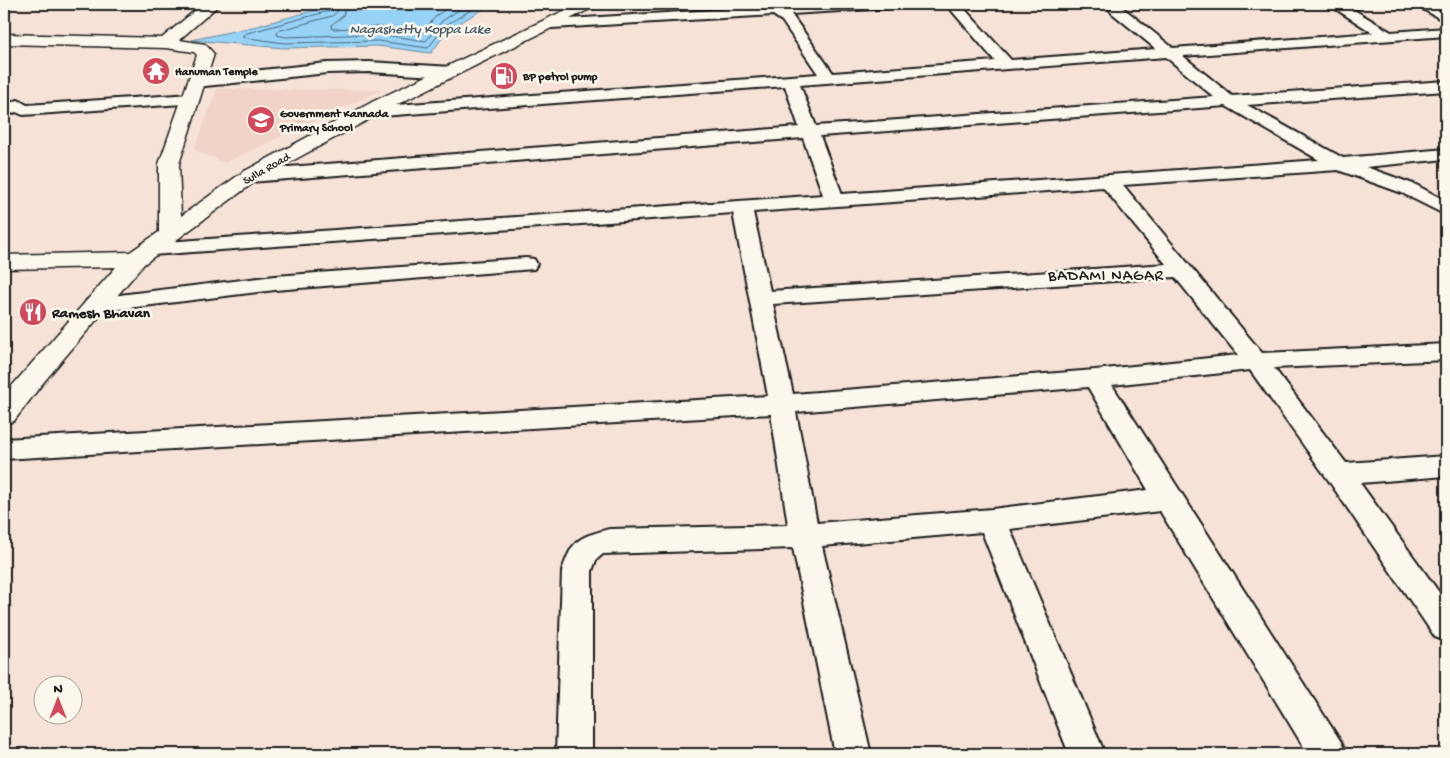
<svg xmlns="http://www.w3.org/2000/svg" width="1450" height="758" viewBox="0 0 1450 758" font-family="'Gochi Hand',sans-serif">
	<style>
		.built { fill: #f2d3c8 }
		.water { fill: #96d3f7; stroke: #658a9f }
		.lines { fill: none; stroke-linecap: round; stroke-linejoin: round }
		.shore { stroke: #4d6574; stroke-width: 1 }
		.street-casing { stroke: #1c1c1c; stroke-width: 4 }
		.secondary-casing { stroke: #1c1c1c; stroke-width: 3 }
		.street { fill: #fbf7ec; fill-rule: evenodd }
		.secondary { fill: #fbf7ec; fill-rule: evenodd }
		.labels { text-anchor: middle; stroke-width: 5; stroke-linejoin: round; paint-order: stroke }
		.far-poi-label { font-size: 12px; font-weight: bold; fill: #1c1c1c; stroke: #fbf7ec; text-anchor: start }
		.far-street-label { font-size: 12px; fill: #1c1c1c; stroke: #fbf7ec }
		.far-water-label { font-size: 14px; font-style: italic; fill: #475c69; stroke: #fbf7ec }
		.poi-label { font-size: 15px; font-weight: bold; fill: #1c1c1c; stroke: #fbf7ec; text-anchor: start }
		.neighbourhood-label { font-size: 16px; letter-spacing: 1px; fill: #1c1c1c; stroke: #fbf7ec }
	</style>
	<rect width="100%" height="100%" fill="#f6e2d7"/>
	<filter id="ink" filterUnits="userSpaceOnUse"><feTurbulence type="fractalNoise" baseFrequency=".02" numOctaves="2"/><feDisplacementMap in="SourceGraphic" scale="10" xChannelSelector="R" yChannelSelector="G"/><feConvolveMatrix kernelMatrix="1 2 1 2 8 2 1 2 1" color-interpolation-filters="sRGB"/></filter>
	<g filter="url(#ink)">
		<!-- built -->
		<path class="built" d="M217,89L381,90L225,163L194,150Z"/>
		<!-- water -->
		<path class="water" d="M337,4H492L449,29L431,53L378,46L284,48L192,40L257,26Z"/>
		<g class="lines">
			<!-- shore -->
			<path class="shore" d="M333,4L329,11L244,34L242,37L284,43L378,41L428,48L446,25L481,4
				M339,4L338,11L332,16L278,31L277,35L285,37L378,34L426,41L442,21L468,4
				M346,4L343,16L331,25L332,29L378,27L422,33L437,15L454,4"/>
			<defs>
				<path id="street" d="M762,4H775L779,6L897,4L890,8L791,14L833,73L995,61L946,4H960L1011,60L1156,49L1112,13L1110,10L1112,7H1122L1173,48L1373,33L1328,4H1344L1391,32L1446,28V36L1183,56L1232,96L1446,81V91L1247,105L1343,158L1446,149V159L1366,167L1416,185L1446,201V215L1402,193L1338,170L1123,185L1262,353L1446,344V360L1274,368L1346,463L1446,456V476L1360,483L1446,602V641L1435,637L1329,481L1250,370L1112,385L1341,742L1346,754H1308L1160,511L1010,529L1105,754H1069L982,532L822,546L871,754H835L793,548L603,554L596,560L592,571V754H556L562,571C573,539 577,538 609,529L788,525L771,414L4,459V439L768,396L733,213L152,255L145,253L141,249L145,245L152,243L823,195L803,138L250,182L243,180L241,176L243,172L250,170L799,127L785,86L368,117L362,116L360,112L362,108L368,107L818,74L782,21L773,15L552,28L545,24L552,20L763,7ZM1166,57L1214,97L816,126L800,85ZM1226,106L1319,160L842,194L820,136ZM1103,187L1166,264L770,291L753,212ZM1175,277L1238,355L1095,370L793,394L773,304ZM1088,387L1148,490L992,509L817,523L796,412Z
					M1414,4H1431L1446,12V22Z
					M369,62L452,67L460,72L452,77L369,72L327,73L196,87L188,82L196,77L327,63Z
					M191,94L197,95L199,99L197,103L23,115L16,112L4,116V105L18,100L27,105Z
					M526,258L534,259L537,264L534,269L275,290L95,312L87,310L84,305L87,300L95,298L275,276Z"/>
				<path id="secondary" d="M203,4H220L179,40L205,44L214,54L179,164L181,216L243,172L374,101L578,4H597L594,7L388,109L257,180L144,264L42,384L14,421L4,424V395L116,267L4,269V255L130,252L159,232V164L197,55L194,52L166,48L4,44V34L162,38Z"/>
			</defs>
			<!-- street casing -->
			<use href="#street" class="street-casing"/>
			<!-- secondary casing -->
			<use href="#secondary" class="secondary-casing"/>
			<!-- street -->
			<use href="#street" class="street"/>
			<!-- secondary -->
			<use href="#secondary" class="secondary"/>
		</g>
	</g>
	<!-- icons -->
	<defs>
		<symbol id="temple-disc" viewBox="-11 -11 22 22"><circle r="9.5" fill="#d1495b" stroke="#fbf7ec"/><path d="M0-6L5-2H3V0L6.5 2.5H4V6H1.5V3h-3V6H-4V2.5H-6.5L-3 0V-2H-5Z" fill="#fff"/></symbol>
		<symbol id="fuel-disc" viewBox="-11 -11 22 22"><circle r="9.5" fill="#d1495b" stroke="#fbf7ec"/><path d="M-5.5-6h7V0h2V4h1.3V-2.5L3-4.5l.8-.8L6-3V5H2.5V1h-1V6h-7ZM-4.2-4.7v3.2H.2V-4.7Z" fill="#fff"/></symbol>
		<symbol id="school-disc" viewBox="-11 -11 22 22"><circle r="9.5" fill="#d1495b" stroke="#fbf7ec"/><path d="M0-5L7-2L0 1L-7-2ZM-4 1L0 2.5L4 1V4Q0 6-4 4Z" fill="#fff"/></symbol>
		<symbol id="restaurant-disc" viewBox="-11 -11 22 22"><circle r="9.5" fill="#d1495b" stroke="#fbf7ec"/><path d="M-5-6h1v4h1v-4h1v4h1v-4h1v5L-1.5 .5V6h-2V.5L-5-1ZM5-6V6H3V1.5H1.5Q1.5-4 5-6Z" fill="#fff"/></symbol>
	</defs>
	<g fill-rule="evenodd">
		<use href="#temple-disc" x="140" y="55" width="32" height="32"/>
		<use href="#fuel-disc" x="488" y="60" width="32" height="32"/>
		<use href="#school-disc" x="245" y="104" width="32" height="32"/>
		<use href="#restaurant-disc" x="17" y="296" width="32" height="32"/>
	</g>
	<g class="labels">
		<!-- far-poi labels -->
		<g class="far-poi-label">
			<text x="175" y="75">Hanuman Temple</text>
			<text x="523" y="80">BP petrol pump</text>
			<text x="280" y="117">Government Kannada<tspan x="280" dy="14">Primary School</tspan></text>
		</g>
		<!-- far-street labels -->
		<g class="far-street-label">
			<text transform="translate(266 168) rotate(-30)" y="4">Sulla Road</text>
		</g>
		<!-- far-water labels -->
		<g class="far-water-label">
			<text x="420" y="33">Nagashetty Koppa Lake</text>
		</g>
		<!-- poi labels -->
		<g class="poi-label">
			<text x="52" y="317">Ramesh Bhavan</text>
		</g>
		<!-- neighbourhood labels -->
		<g class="neighbourhood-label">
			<text x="1106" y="280">BADAMI NAGAR</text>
		</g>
	</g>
	<!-- margin -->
	<rect width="1450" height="758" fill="none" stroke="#fbf7ec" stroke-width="20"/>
	<rect x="10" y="10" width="1430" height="738" fill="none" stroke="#1c1c1c" stroke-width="2" filter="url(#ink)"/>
	<!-- north arrow -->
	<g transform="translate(58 700)"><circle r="24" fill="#fbf7ec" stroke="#a29f99"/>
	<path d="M0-4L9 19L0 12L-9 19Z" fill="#d1495b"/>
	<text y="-8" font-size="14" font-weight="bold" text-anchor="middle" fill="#1c1c1c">N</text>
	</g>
</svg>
